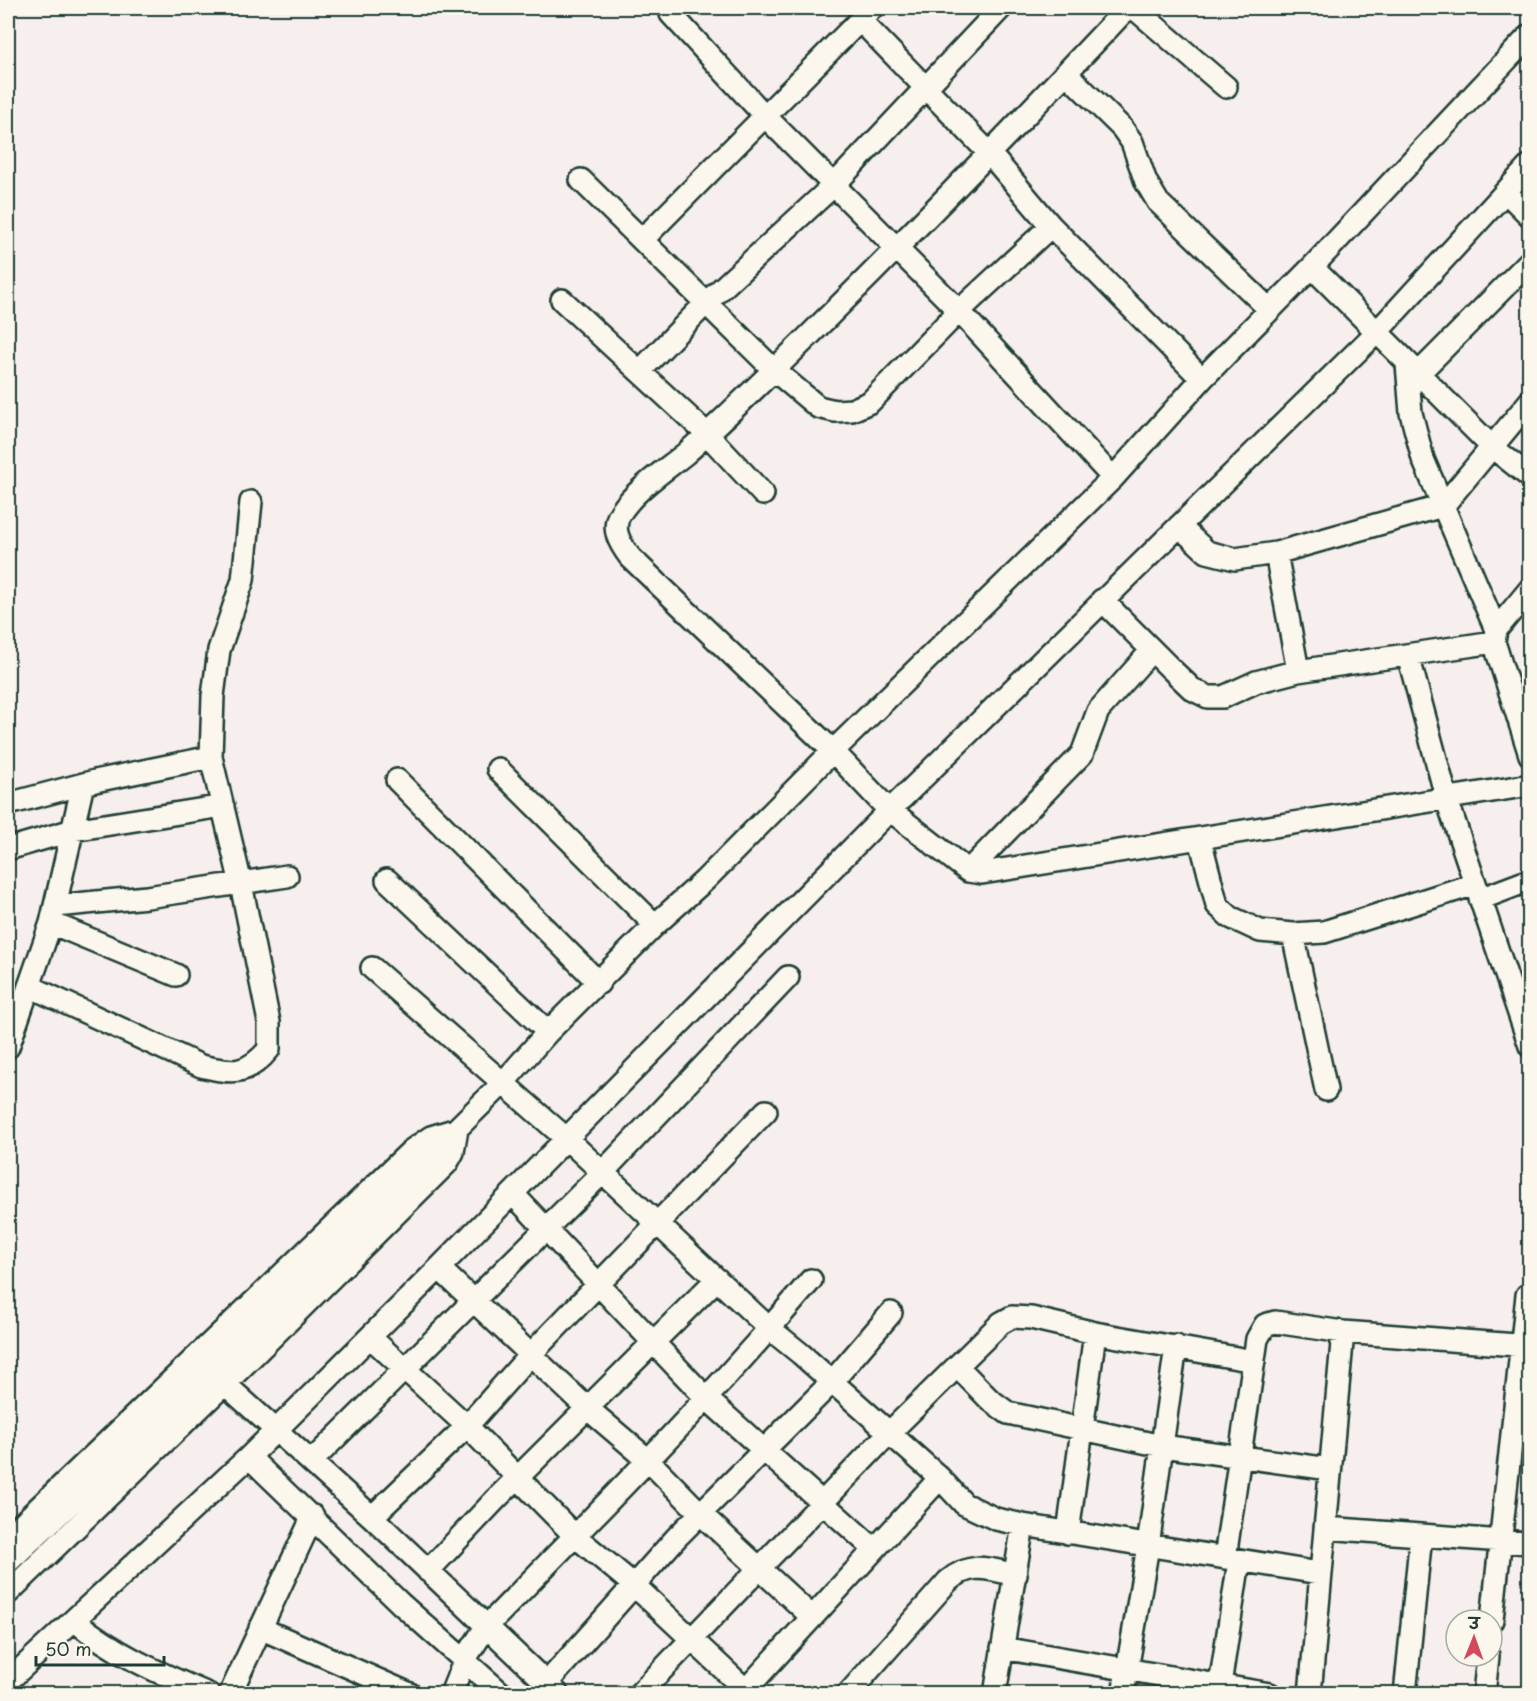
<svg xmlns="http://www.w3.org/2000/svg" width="1537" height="1701" viewBox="0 0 1537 1701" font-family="'Playpen Sans','Playpen Sans Deva',sans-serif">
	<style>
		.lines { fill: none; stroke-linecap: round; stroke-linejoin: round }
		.minor-casing { stroke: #1f3d34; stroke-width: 26 }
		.minor { stroke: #fbf7ec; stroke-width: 21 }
	</style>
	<rect width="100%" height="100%" fill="#f7eeee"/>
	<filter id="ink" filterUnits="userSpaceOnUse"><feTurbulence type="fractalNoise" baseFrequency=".0167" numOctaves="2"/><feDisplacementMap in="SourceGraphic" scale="12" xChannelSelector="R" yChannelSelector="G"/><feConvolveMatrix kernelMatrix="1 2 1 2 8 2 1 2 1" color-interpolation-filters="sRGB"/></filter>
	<g filter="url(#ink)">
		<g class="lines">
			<defs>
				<path id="minor" d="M1127,8C1012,131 895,252 774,370C745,398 716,427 685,454C664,471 636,489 621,512C610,528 620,544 630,557L833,751L886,807L968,871L982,873L1530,785
					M1134,8L1226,87
					M671,14L764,115L959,311L1113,478
					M860,20L990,154L1051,226L1202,379
					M1066,73L1122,128L1132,142L1146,182L1158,202L1270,310
					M581,180L774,370L818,407L835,411L852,410L870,402L959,311L1051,226
					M1506,192L1530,216
					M642,240L872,8
					M1312,267L1492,447L1530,477
					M562,300L707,434L763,494
					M1407,364L1411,413L1423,459L1496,630
					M641,370L706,303L834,185L1001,8
					M1417,375L1530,261
					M1179,526L1207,552L1235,559L1276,553L1443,506L1530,401
					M1276,553L1298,671
					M1530,589L1496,630L1494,642L1530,755
					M1102,600L1170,668L1192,689L1208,697H1223L1256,682L1298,671L1494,642
					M1408,655L1447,800L1530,1046
					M498,769L655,925
					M397,780L599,983
					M8,804L95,781L211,757
					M1200,839L1217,905L1230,917L1260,931L1293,934L1324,932L1475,884
					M8,849L73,830L223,806
					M968,871L1082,754L1098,711L1152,650
					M387,880L548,1032
					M1480,899L1530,880
					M56,906L147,897L287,876
					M51,923L176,975
					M1293,934L1326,1090
					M372,968L568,1140L770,1329L801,1354L940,1478L964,1504L996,1519L1023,1525L1319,1573
					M29,986L201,1066C232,1073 247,1076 269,1049V1022L241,884L211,757L213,696L219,650L243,580L251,502
					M8,1047L51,923L83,784
					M513,1194L706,1398L874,1549
					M439,1268L587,1408L648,1460L701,1514L812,1617
					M370,1337L467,1426L575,1536L635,1586L750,1694
					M957,1366L989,1399L1008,1413L1162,1446L1330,1469
					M225,1384L372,1517L557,1693
					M249,1457L401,1604L502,1694
					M312,1461L602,1173L788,977
					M372,1517L467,1426L530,1355L766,1111
					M1325,1528L1530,1543
					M1068,1533L1095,1333
					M8,1537L412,1150L431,1137L457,1129L453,1152L447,1163L240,1369L8,1593
					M1225,1558L1257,1339L1265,1325L1275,1322L1343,1332L1530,1346
					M8,1562L204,1378L502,1084L548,1032L655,925L705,880L833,751L1113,478L1202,379L1312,267L1530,35
					M428,1571L497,1498L717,1279
					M74,1620C114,1654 159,1673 208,1694
					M1492,1620L1527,1295
					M260,1628L410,1694
					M1002,1648L1270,1694
					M8,1681L249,1457L439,1268L890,810L1377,332L1530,165
					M546,1684L676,1538L831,1383L891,1313
					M1220,1685L1239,1561
					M230,1694L313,1516
					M451,1694L465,1659L486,1627C596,1514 709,1401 811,1280
					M639,1694L889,1433L1001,1323L1012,1317L1031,1318L1095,1333L1254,1361
					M742,1694L940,1478
					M848,1694L948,1581C972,1561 988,1569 1016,1575
					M995,1694L1023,1525
					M1123,1694L1148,1546L1176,1346
					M1310,1694L1343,1332
					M1405,1694L1421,1535
					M1484,1694L1488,1656"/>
			</defs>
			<!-- minor casing -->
			<use href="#minor" class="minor-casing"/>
			<!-- minor -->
			<use href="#minor" class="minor"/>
		</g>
	</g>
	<!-- margin -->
	<rect width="1537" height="1701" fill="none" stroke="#fbf7ec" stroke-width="30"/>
	<rect x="15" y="15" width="1507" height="1671" fill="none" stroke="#1f3d34" stroke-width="2" filter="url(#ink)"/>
	<!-- north arrow -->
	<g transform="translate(1474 1638) rotate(1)"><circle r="28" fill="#fbf7ec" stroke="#a3ada2" stroke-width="1.5"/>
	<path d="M0-4.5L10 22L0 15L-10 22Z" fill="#d1495b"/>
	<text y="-9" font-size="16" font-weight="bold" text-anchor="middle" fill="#1f3d34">उ</text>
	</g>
	<!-- scale -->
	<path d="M36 1656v9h128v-9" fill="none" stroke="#1f3d34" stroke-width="3"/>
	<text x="45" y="1656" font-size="18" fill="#1f3d34" stroke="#fbf7ec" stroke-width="4.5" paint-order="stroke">50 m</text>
</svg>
